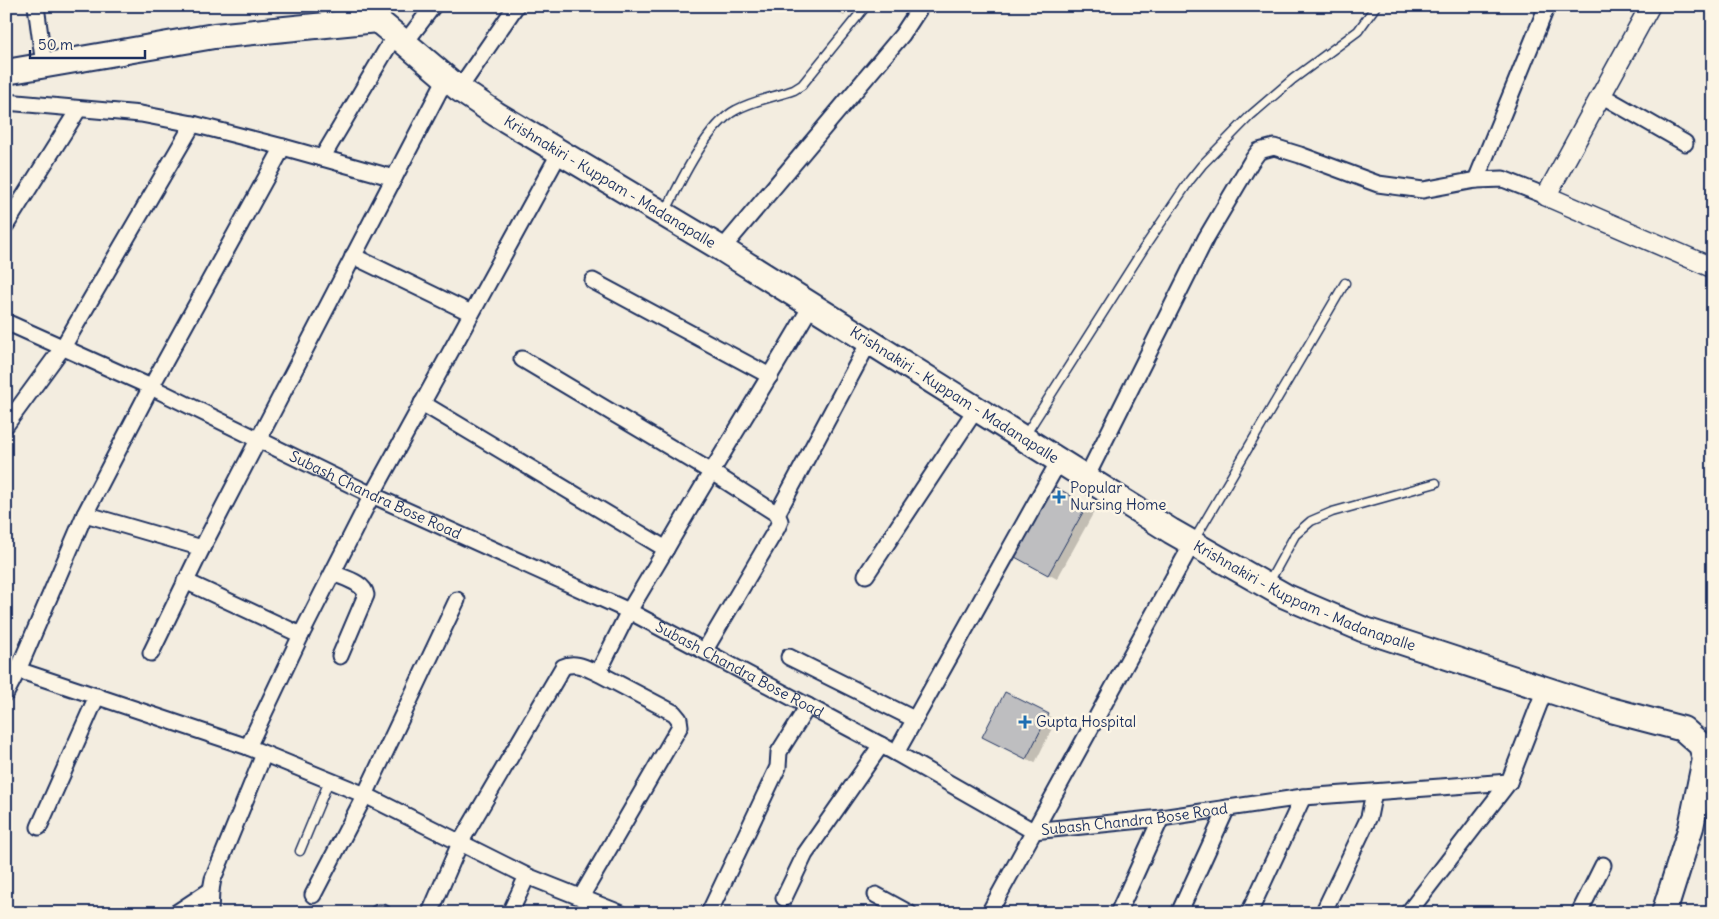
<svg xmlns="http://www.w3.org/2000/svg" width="1719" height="919" viewBox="0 0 1719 919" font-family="Delius,sans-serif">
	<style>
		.shadow { fill: #0003 }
		.building { fill: #bebec0; stroke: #1b2f5e }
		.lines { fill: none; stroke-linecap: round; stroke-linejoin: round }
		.service-casing { stroke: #1b2f5e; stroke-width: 11 }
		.minor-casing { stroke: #1b2f5e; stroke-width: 19 }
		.tertiary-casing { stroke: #1b2f5e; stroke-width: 22 }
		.primary-casing { stroke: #1b2f5e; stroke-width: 28 }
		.service { stroke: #fcf5e5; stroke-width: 8 }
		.minor { stroke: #fcf5e5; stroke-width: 15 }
		.tertiary { stroke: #fcf5e5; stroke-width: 19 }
		.primary { stroke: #fcf5e5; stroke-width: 24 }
		.poi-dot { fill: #1f6fb2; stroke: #fcf5e5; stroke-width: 2 }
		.labels { text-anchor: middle; stroke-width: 5; stroke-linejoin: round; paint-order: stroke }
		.street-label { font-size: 15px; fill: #1b2f5e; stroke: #fcf5e5 }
		.poi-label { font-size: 15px; fill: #1b2f5e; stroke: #fcf5e5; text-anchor: start }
	</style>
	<rect width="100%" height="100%" fill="#f3ede0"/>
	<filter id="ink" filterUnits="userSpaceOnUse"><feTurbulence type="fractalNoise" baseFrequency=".02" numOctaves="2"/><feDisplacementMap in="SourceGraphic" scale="10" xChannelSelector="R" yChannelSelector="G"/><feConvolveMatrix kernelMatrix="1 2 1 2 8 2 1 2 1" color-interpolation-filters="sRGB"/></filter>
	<g filter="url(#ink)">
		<!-- shadow -->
		<path class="shadow" d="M828,6H852L844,16Z
			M1055,488L1095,510L1057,579L1017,557Z
			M1048,715L1056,720L1035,763L992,741Z"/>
		<!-- building -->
		<path class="building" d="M1054,486L1087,505L1048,575L1015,557Z
			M1005,692L1049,714L1026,759L982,737Z"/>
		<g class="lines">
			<defs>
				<path id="service" d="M665,213C679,184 707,125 736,110C754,100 775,97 794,90L802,85L866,6
					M1024,437L1144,248L1190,180L1202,165L1251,115L1293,79L1358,31L1376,6
					M1193,542L1345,283
					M1268,584L1295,535L1311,521L1332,512L1436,483
					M300,851L329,781"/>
				<g id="minor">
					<path d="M36,6L44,65"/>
					<path d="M405,43L433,6"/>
					<path d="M459,89L516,6"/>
					<path d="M1601,95L1685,143"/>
					<path d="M6,102L141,114L193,124L283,147L394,178L202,548L151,653"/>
					<path d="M560,152L372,495L301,635L248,747L365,795L527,876L620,913"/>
					<path d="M322,158L395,35"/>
					<path d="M394,178L446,78"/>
					<path d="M1476,180L1547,6"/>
					<path d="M6,225L78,110"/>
					<path d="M722,249L902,35L921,6"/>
					<path d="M353,256L471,313"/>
					<path d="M593,281L770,376"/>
					<path id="s1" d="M6,322L151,387L372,495L629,611L896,753L1033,831L1161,818L1303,797L1509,782"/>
					<path d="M522,359L710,471L777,514L780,521L777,528L705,650"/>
					<path d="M422,403L666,549C713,467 764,387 811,306"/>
					<path d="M6,425L63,347L193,124"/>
					<path d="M1086,478L1206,238L1251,162L1259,151L1274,147L1300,155L1378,184L1423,190L1476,180L1503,179L1546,196"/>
					<path d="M85,514L151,387L283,147"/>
					<path d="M777,514L869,342"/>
					<path d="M333,573C343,578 364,582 366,595L340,656"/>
					<path d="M866,575L976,409"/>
					<path d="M185,581L301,635"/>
					<path d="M789,657L914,719"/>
					<path d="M18,670L248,747"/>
					<path d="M6,693L18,670L85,514L202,548"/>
					<path d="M896,753L1059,461"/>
					<path d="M39,827L97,696"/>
					<path d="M313,895L365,795L457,600"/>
					<path d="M876,895L909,913"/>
					<path d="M581,897L680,726L679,719L674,713L598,673"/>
					<path d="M784,898L805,854L881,745"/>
					<path d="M176,913L211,890"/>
					<path d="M210,913L211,890L213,879L264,754"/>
					<path d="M378,913H383"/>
					<path d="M430,913L460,843L563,667C575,661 586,668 598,673L629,611L666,549"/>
					<path d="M510,913L527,876"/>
					<path d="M709,913L778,767L779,752L808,706"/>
					<path d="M989,913L1192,544"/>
					<path d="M1118,913L1161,818"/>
					<path d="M1179,913L1227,808"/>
					<path d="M1249,913L1303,797"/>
					<path d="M1323,913L1369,817L1374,792"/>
					<path d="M1408,913L1509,782L1545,689"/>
					<path d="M1579,913L1603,865"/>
				</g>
				<path id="tertiary" d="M1650,6L1546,196L1713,268"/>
				<g id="primary">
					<path id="s2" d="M370,6L377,20L405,43L459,89L496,114L722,249L1171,531L1285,596L1362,629L1603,708L1683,729L1701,745L1705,759L1691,827L1664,913"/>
					<path d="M6,72L214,36L377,20"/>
				</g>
			</defs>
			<!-- service casing -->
			<use href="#service" class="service-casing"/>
			<!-- minor casing -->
			<use href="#minor" class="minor-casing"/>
			<!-- tertiary casing -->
			<use href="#tertiary" class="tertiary-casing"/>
			<!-- primary casing -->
			<use href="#primary" class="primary-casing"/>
			<!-- service -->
			<use href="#service" class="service"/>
			<!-- minor -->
			<use href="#minor" class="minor"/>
			<!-- tertiary -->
			<use href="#tertiary" class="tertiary"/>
			<!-- primary -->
			<use href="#primary" class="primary"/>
		</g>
	</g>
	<!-- markers -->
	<g class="poi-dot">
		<path d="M1056.5 489.5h5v5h5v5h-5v5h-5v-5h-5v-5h5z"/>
		<path d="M1022.5 714.5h5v5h5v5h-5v5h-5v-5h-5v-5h5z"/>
	</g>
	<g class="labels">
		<!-- street labels -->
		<g class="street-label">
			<text dy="5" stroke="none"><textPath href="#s2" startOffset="300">Krishnakiri - Kuppam - Madanapalle</textPath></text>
			<text dy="5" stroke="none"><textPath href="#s2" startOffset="705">Krishnakiri - Kuppam - Madanapalle</textPath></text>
			<text dy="5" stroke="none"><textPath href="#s1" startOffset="408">Subash Chandra Bose Road</textPath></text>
			<text dy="5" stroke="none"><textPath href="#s2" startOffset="1110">Krishnakiri - Kuppam - Madanapalle</textPath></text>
			<text dy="5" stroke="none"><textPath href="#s1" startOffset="812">Subash Chandra Bose Road</textPath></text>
			<text dy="5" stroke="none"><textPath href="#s1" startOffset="1249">Subash Chandra Bose Road</textPath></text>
		</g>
		<!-- poi labels -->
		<g class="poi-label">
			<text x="1070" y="493">Popular<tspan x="1070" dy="17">Nursing Home</tspan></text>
			<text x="1036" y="727">Gupta Hospital</text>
		</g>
	</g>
	<!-- margin -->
	<rect width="1719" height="919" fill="none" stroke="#fcf5e5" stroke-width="25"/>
	<rect x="12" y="12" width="1694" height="894" fill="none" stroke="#1b2f5e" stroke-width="2" filter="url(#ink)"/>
	<!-- scale -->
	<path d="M30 50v8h115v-8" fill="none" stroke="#1b2f5e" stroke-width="2.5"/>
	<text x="38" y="50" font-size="15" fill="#1b2f5e" stroke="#fcf5e5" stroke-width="4" paint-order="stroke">50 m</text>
</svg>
